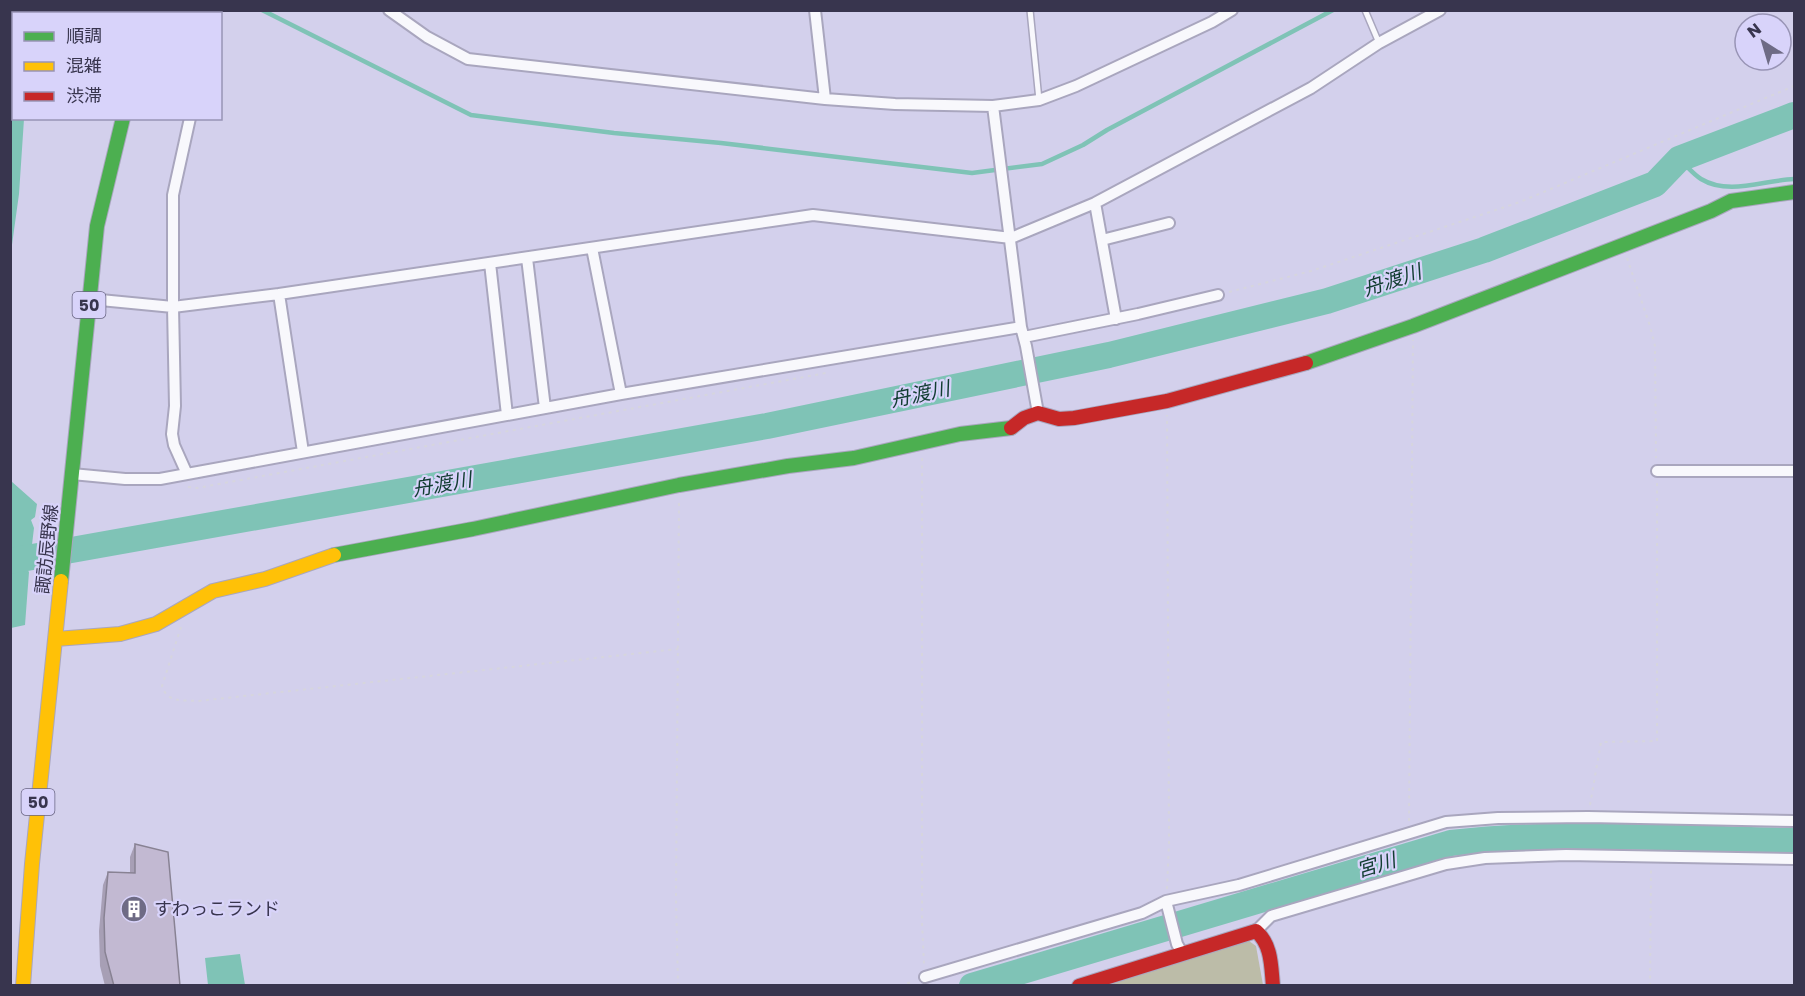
<svg xmlns="http://www.w3.org/2000/svg" width="1805" height="996" viewBox="0 0 1805 996" font-family="Poppins,'Noto Sans JP',sans-serif">
	<style>
		.green { fill: #bcbca8 }
		.water { fill: #7fc3b6 }
		.lines { fill: none; stroke-linecap: round; stroke-linejoin: round }
		.stream { stroke: #7fc3b6; stroke-width: 4.5 }
		.river { stroke: #7fc3b6; stroke-width: 26 }
		.lane-casing { stroke: #a9a6be; stroke-width: 8 }
		.street-casing { stroke: #a9a6be; stroke-width: 14 }
		.fast-casing { stroke: #a9a6be; stroke-width: 16 }
		.slow-casing { stroke: #a9a6be; stroke-width: 16 }
		.jam-casing { stroke: #a9a6be; stroke-width: 16 }
		.path { stroke: #d6d5de; stroke-width: 2; stroke-dasharray: 3 4.5; stroke-linecap: butt }
		.lane { stroke: #f8f8fc; stroke-width: 5 }
		.street { stroke: #f8f8fc; stroke-width: 10 }
		.fast { stroke: #4caf50; stroke-width: 14 }
		.slow { stroke: #ffc107; stroke-width: 14 }
		.jam { stroke: #c62828; stroke-width: 14 }
		.wall { fill: #a79fb5 }
		.building { fill: #c2b9d2; stroke: #888293; stroke-width: 1.5 }
		.labels { text-anchor: middle; stroke-width: 4.5; stroke-linejoin: round; paint-order: stroke }
		.shield { fill: #d8d3fa; stroke: #686482; stroke-width: 1.5 }
		.shield-label { font-size: 16px; font-weight: bold; fill: #38354e }
		.street-label { font-size: 18px; fill: #38354e; stroke: #d8d3fa }
		.poi-label { font-size: 18px; fill: #38354e; stroke: #d8d3fa; text-anchor: start }
		.water-label { font-size: 20px; font-style: italic; fill: #113d31; stroke: #d8d3fa }
	</style>
	<rect width="100%" height="100%" fill="#d3d0ec"/>
	<!-- green -->
	<path class="green" d="M1249,941L1256,946L1263,985H1108Z"/>
	<!-- water -->
	<path class="water" d="M11,10L58,11L60,13L14,14V118L24,119L19,194L11,252Z
		M11,481L37,504L35,517L31,520L34,528L30,561L26,563V568L29,572L25,625L11,628Z
		M240,954L245,985H208L205,958Z"/>
	<g class="lines">
		<!-- stream -->
		<path class="stream" d="M262,10L471,115L614,133L721,143L972,173L1042,164L1083,145L1107,130L1333,10
			M1679,159C1686,165 1693,174 1701,179C1729,196 1764,180 1794,179"/>
		<!-- river -->
		<path class="river" d="M10,561L767,426L1109,355L1327,301L1484,250L1655,184L1679,159L1794,115
			M972,986L1451,843C1564,830 1681,839 1794,841"/>
		<defs>
			<path id="lane" d="M1030,10L1039,100
				M1365,10L1379,43"/>
			<path id="street" d="M389,10L427,37L468,59L825,99L895,104L993,106L1039,100L1076,86L1212,22L1232,10
				M815,10L825,99
				M993,106L1021,327L1026,346L1038,413
				M190,118L173,195V307L279,294L813,215L1011,238L1095,203L1311,88L1379,43L1440,10
				M1095,203L1116,319
				M1102,240L1169,223
				M592,248L621,394
				M527,258L545,408
				M490,263L507,415
				M279,294L303,452
				M1024,337L1138,314L1218,295
				M1657,471H1794
				M72,474L125,479H160L187,474L174,445L172,434L175,406L173,307L90,299
				M187,474L621,394L1021,327
				M1166,901L1177,944L1182,953
				M1256,931L1271,916L1446,864L1485,858L1566,855L1794,859
				M925,977L1142,913L1166,901L1239,885L1446,822L1498,818L1588,817L1794,821"/>
			<path id="fast" d="M168,14L169,10
				M1306,363L1413,326L1711,211L1731,201L1794,192
				M334,555L473,529L679,485L788,466L854,458L960,434L1011,428
				M61,581L97,226L123,118"/>
			<path id="slow" d="M56,639L120,634L156,624L213,591L265,579L334,555
				M23,986L32,864L61,581"/>
			<path id="jam" d="M1011,428L1024,418L1038,413L1059,419L1074,418L1167,401L1306,363
				M1079,986L1256,931C1272,945 1271,966 1273,986"/>
		</defs>
		<!-- lane casing -->
		<use href="#lane" class="lane-casing"/>
		<!-- street casing -->
		<use href="#street" class="street-casing"/>
		<!-- fast casing -->
		<use href="#fast" class="fast-casing"/>
		<!-- slow casing -->
		<use href="#slow" class="slow-casing"/>
		<!-- jam casing -->
		<use href="#jam" class="jam-casing"/>
		<!-- path -->
		<path class="path" d="M1627,258L1650,326L1655,346L1656,458
			M1229,292L1311,271L1520,202L1794,86
			M922,458V923L924,965
			M188,487L197,488L826,373
			M181,627L162,686C167,703 183,700 198,701L678,649
			M1590,805L1601,742L1657,741V482
			M1409,821L1413,340
			M1167,889L1169,843L1167,415
			M678,986L676,897L679,499
			M900,986L914,981
			M1650,986L1651,869"/>
		<!-- lane -->
		<use href="#lane" class="lane"/>
		<!-- street -->
		<use href="#street" class="street"/>
		<!-- fast -->
		<use href="#fast" class="fast"/>
		<!-- slow -->
		<use href="#slow" class="slow"/>
		<!-- jam -->
		<use href="#jam" class="jam"/>
	</g>
	<!-- wall -->
	<path class="wall" d="M135,844L180,986H105L100,966L99,931L103,885L108,872H130V857Z"/>
	<!-- building -->
	<path class="building" d="M135,844L168,852L180,986H114L105,952L104,918L108,872L135,873Z"/>
	<!-- icons -->
	<defs>
		<symbol id="building-disc" viewBox="-11 -11 22 22"><circle r="9.5" fill="#6e6b85" stroke="#d8d3fa"/><path d="M-4-6H4V6H1V3H-1V6H-4ZM-2.5-4.3h1.7v1.8h-1.7ZM.8-4.3h1.7v1.8H.8ZM-2.5-1h1.7V.8h-1.7ZM.8-1h1.7V.8H.8Z" fill="#fff"/></symbol>
	</defs>
	<g fill-rule="evenodd">
		<use href="#building-disc" x="119" y="894" width="30" height="30"/>
	</g>
	<g class="labels">
		<!-- shield labels -->
		<g class="shield">
			<rect x="72.5" y="292" width="33" height="26" rx="4.5"/>
			<rect x="21.5" y="789" width="33" height="26" rx="4.5"/>
		</g>
		<g class="shield-label">
			<text x="89" y="311">50</text>
			<text x="38" y="808">50</text>
		</g>
		<!-- street labels -->
		<g class="street-label">
			<text transform="translate(47 549) rotate(-84)" y="6">諏訪辰野線</text>
		</g>
		<!-- poi labels -->
		<g class="poi-label">
			<text x="154" y="915">すわっこランド</text>
		</g>
		<!-- water labels -->
		<g class="water-label">
			<text transform="translate(1392 280) rotate(-18)" y="7">舟渡川</text>
			<text transform="translate(920 394) rotate(-12)" y="7">舟渡川</text>
			<text transform="translate(442 484) rotate(-10)" y="7">舟渡川</text>
			<text transform="translate(1376 865) rotate(-17)" y="7">宮川</text>
		</g>
	</g>
	<!-- border -->
	<rect width="1805" height="996" fill="none" stroke="#38354e" stroke-width="24"/>
	<!-- legend -->
	<rect x="12" y="12" width="210" height="108" fill="#d8d3fa" stroke="#9894b5" stroke-width="1.5"/>
	<rect x="24" y="32" width="30" height="9" fill="#4caf50" stroke="#9894b5" stroke-width="1.5"/>
	<text x="66" y="42" font-size="18" fill="#38354e">順調</text>
	<rect x="24" y="62" width="30" height="9" fill="#ffc107" stroke="#9894b5" stroke-width="1.5"/>
	<text x="66" y="72" font-size="18" fill="#38354e">混雑</text>
	<rect x="24" y="92" width="30" height="9" fill="#c62828" stroke="#9894b5" stroke-width="1.5"/>
	<text x="66" y="102" font-size="18" fill="#38354e">渋滞</text>
	<!-- north arrow -->
	<g transform="translate(1763 42) rotate(323)"><circle r="28" fill="#d8d3fa" stroke="#9894b5" stroke-width="1.5"/>
	<path d="M0-4.5L10 22L0 15L-10 22Z" fill="#6e6b85"/>
	<text y="-9" font-size="16" font-weight="bold" text-anchor="middle" fill="#38354e">N</text>
	</g>
</svg>
